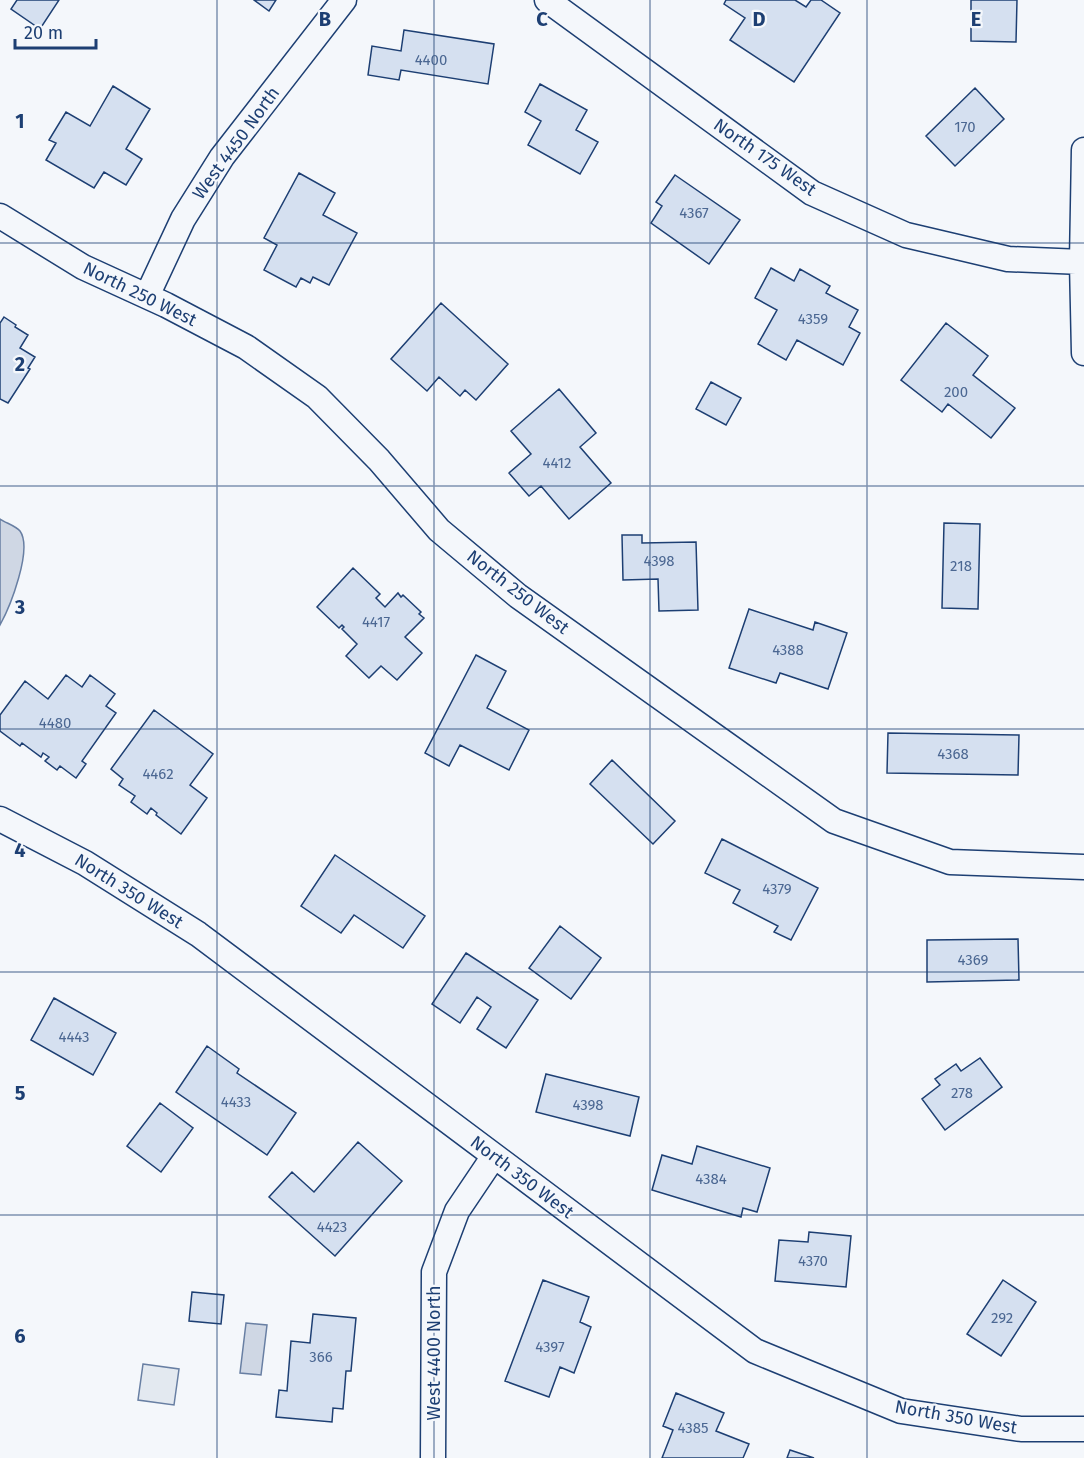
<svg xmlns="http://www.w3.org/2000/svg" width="1084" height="1458" viewBox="0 0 1084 1458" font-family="'Fira Sans',sans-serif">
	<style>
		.green { fill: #e3e9f0; stroke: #687fa3; stroke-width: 1.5 }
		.water { fill: #cfd7e4; stroke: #687fa3; stroke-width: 1.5 }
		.building { fill: #d5e0f0; stroke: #1d3f73; stroke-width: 1.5 }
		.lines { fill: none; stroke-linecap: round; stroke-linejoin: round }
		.minor-casing { stroke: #1d3f73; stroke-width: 27 }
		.minor { stroke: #f4f7fb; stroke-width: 24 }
		.grid { fill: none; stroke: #1d3f73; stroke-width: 1.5; stroke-opacity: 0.55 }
		.labels { text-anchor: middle; stroke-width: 4.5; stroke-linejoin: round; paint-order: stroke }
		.number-label { font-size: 15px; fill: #4b6792 }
		.street-label { font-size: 18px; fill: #1d3f73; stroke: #f4f7fb }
		.grid-label { font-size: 20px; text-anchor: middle; font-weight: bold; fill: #1d3f73; stroke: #f4f7fb; stroke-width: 4.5; stroke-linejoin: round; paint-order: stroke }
	</style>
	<rect width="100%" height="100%" fill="#f4f7fb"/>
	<!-- green -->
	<path class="green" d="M143,1364L179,1369L174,1405L138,1400Z"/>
	<!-- water -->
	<path class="water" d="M0,519C6,523 16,526 20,531C33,549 10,607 0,625Z
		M246,1323L267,1325L261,1375L240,1373Z"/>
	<!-- building -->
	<path class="building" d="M17,0H59L40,29L11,9Z
		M254,0H276L269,11Z
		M726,0H795L806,7L811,0H821L840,13L794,82L730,40L745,18L724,4Z
		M971,0H1017L1016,42L971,41Z
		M404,30L494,44L488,84L401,70L399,80L368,75L372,46L401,51Z
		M540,84L587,110L576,130L598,142L580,174L528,145L541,121L525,112Z
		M113,86L150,109L126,149L142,159L126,185L104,172L94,188L46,160L56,143L49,140L66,112L90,126Z
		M975,88L1004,119L955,166L926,136Z
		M299,173L335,193L323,215L357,233L329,285L313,277L310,283L301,278L296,287L264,270L277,245L264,238Z
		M675,175L740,220L709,264L651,223L662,206L656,202Z
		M771,268L794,281L800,269L830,286L826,293L858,310L849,327L860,333L843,365L797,340L786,360L758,344L777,310L755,298Z
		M441,303L508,364L476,400L465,390L460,396L439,377L427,391L391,359Z
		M4,317L16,325L15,327L28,335L20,348L35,357L28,368L30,369L8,403L0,399V323Z
		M946,323L988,356L973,375L1015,408L991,438L948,404L942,412L901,380Z
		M711,382L741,398L726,425L696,409Z
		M559,389L596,433L580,447L611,483L569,519L541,486L529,496L509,473L531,454L511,431Z
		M944,523L980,524L978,609L942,608Z
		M622,535H642V543L696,542L698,610L659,611L658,579L623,580Z
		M353,568L380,594L376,598L385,607L398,593L401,597L403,595L421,612L419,614L424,618L405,637L422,653L397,680L381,666L369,678L346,656L357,644L342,629L344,627L342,625L339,628L317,607Z
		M749,609L813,630L815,622L847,633L828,689L780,673L776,683L729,668Z
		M476,655L506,671L487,708L529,730L509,770L460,745L449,766L425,753Z
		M66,675L82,687L90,675L115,694L106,706L116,713L82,761L86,764L76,778L60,766L57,770L45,761L49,757L43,753L41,757L22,743L20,746L0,731V715L25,681L48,699Z
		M154,710L213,754L190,785L207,798L181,834L156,815L157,813L151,808L147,814L131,802L135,796L119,785L123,779L111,769Z
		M888,733L1019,735L1018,775L887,773Z
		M612,760L675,821L653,844L590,784Z
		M722,839L818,888L791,940L774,932L778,926L733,903L740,890L705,873Z
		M335,855L425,916L403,948L354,915L341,933L301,906Z
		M560,926L601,958L571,999L529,968Z
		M1018,939L1019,980L927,982V940Z
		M466,953L538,1000L506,1048L477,1029L491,1007L477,997L460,1023L432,1004Z
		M54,998L116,1033L93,1075L31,1040Z
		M207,1046L239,1069L237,1073L296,1113L267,1155L176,1092Z
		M980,1058L1002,1087L945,1130L922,1099L940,1085L935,1079L956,1064L961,1071Z
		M546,1074L639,1097L630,1136L536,1112Z
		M160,1103L193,1128L161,1172L127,1146Z
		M358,1142L402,1181L335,1256L269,1197L292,1172L314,1192Z
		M697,1146L770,1168L757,1212L743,1208L741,1217L652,1190L662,1155L692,1164Z
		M809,1232L851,1236L846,1287L775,1281L779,1240L808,1242Z
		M543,1280L589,1297L580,1322L591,1327L574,1373L560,1367L549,1397L505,1381Z
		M1003,1280L1036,1302L1001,1356L967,1334Z
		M192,1292L224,1295L221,1324L189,1321Z
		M313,1314L356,1318L351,1371H346L343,1409L333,1408L332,1422L276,1417L279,1390L287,1391L291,1341L310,1343Z
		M676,1393L724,1413L716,1431L749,1444L743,1458H662L673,1430L663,1426Z
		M790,1450L814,1458H787Z"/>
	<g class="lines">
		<defs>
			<path id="minor" d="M547,0L812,193L906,235L1008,259L1082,262
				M1084,150L1082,262L1084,353
				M0,216L83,267L166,305L246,347L317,397L379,460L439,530L518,596L834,821L950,862L1084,867
				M147,296L183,219L222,157L344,0
				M0,819L85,863L198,934L755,1351L901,1411L1021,1429H1084
				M433,1458L434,1272L457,1211L494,1156"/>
		</defs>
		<!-- minor casing -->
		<use href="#minor" class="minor-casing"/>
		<!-- minor -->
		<use href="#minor" class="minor"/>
	</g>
	<!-- grid -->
	<path class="grid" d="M217,0V1458M434,0V1458M650,0V1458M867,0V1458M0,243H1084M0,486H1084M0,729H1084M0,972H1084M0,1215H1084"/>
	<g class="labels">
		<!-- number labels -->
		<g class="number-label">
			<text x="431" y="65">4400</text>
			<text x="965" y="132">170</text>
			<text x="694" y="218">4367</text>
			<text x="813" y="324">4359</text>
			<text x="956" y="397">200</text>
			<text x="557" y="468">4412</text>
			<text x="659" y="566">4398</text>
			<text x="961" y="571">218</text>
			<text x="376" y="627">4417</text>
			<text x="788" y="655">4388</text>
			<text x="55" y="728">4480</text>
			<text x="953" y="759">4368</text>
			<text x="158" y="779">4462</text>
			<text x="777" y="894">4379</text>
			<text x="973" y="965">4369</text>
			<text x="74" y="1042">4443</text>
			<text x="962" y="1098">278</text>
			<text x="236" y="1107">4433</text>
			<text x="588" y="1110">4398</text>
			<text x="711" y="1184">4384</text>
			<text x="332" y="1232">4423</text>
			<text x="813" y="1266">4370</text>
			<text x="1002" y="1323">292</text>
			<text x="550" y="1352">4397</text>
			<text x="321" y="1362">366</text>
			<text x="693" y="1433">4385</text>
		</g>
		<!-- street labels -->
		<g class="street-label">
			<text transform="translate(236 143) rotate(-54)" y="6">West 4450 North</text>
			<text transform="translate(765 157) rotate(35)" y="6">North 175 West</text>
			<text transform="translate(140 294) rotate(26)" y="6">North 250 West</text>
			<text transform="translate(518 592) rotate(38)" y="6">North 250 West</text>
			<text transform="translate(129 891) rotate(32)" y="6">North 350 West</text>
			<text transform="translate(522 1177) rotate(37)" y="6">North 350 West</text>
			<text transform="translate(434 1353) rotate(-90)" y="6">West 4400 North</text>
			<text transform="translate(956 1417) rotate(10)" y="6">North 350 West</text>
		</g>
	</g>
	<g class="grid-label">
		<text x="325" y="26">B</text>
		<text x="542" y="26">C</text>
		<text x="759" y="26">D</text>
		<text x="976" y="26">E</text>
		<text x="20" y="128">1</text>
		<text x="20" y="371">2</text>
		<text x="20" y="614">3</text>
		<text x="20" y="857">4</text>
		<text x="20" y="1100">5</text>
		<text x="20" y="1343">6</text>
	</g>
	<!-- scale -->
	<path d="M15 39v9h81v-9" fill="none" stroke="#1d3f73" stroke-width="3"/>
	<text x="24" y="39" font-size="18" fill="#1d3f73" stroke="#f4f7fb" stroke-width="4.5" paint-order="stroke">20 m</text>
</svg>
